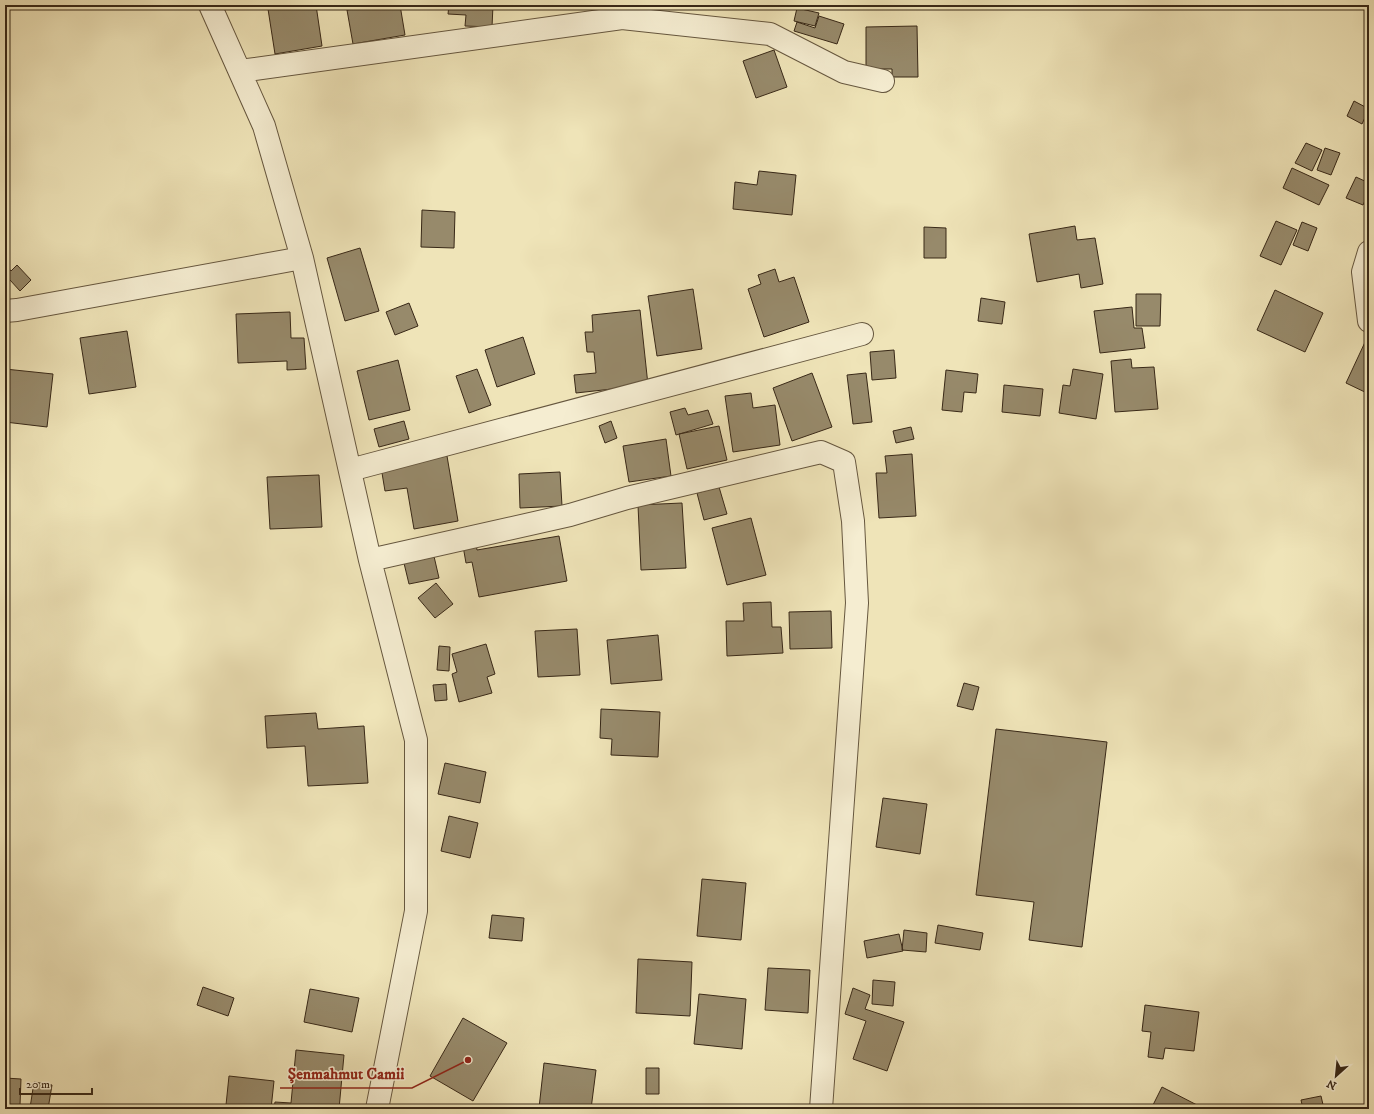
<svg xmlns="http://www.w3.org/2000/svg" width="1374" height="1114" viewBox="0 0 1374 1114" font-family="'IM FELL DW Pica',serif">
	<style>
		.building { fill: #978a6b; stroke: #382817 }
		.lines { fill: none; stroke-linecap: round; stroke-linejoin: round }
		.minor-casing { stroke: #66573f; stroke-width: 24 }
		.minor { stroke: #f5edd1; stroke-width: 22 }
		.leader { fill: none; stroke: #8f2418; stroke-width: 1.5 }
		.callout-dot { fill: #8f2418; stroke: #f5edd1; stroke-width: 1.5 }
		.callout-label { font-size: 16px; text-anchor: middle; font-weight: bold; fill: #8f2418; stroke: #f5edd1; stroke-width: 3; stroke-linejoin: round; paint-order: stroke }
	</style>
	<rect width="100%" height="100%" fill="#efe4b8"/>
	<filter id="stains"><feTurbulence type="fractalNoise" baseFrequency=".005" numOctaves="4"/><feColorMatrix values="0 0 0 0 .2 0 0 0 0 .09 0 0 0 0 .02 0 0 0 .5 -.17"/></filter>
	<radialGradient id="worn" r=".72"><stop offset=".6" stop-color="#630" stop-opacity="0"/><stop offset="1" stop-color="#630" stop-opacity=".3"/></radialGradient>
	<!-- building -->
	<path class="building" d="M292,5H316L322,46L275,54L268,9Z
		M376,5H400L405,35L353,44L347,10Z
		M449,5H493L492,27L465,26L466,15L448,14Z
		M797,8L819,13L815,26L794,21Z
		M819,16L844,24L837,44L794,31L797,22L815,28Z
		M917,26L918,77H892V69H866V27Z
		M774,50L787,87L756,98L743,61Z
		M1354,101L1369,109L1362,124L1347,116Z
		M1306,143L1322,150L1312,171L1295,163Z
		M1325,148L1340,153L1331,175L1317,170Z
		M1292,168L1329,185L1319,205L1283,188Z
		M759,171L796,175L792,215L733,209L735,182L757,185Z
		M1356,177L1369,183V192L1363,205L1346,198Z
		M422,210L455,212L454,248L421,247Z
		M1276,221L1297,230L1281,265L1260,256Z
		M1302,222L1317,228L1308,251L1293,245Z
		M1075,226L1077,240L1095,238L1103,284L1081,288L1079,274L1037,282L1029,234Z
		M924,227L946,228V258H924Z
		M360,248L379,311L345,321L327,258Z
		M5,264L11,271L17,265L31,280L20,291L10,280L5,285Z
		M775,269L779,282L794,277L809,322L764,337L748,289L761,284L758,275Z
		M693,289L702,349L657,356L648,296Z
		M1275,290L1323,313L1305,352L1257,330Z
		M1136,294H1161L1160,326H1136Z
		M981,298L1005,302L1002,324L978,321Z
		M409,303L418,326L395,335L386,312Z
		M1132,307L1134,328H1142L1145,348L1100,353L1094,311Z
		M640,310L648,385L576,393L574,375L596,373L594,352H587L585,332H593L592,315Z
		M290,312L291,338H304L306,369L287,370V361L238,363L236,314Z
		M127,331L136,387L89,394L80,338Z
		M523,337L535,374L497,387L485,350Z
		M1366,340L1369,342V394L1346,383Z
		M894,350L896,378L872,380L870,352Z
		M1131,359L1132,368L1154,367L1158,409L1115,412L1111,361Z
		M398,360L410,410L369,420L357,371Z
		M5,369L53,374L47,427L5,422Z
		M477,369L491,405L469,413L456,376Z
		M1073,369L1103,374L1096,419L1059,413L1063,385L1070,386Z
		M946,370L978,374L976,393L964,392L962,412L942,410Z
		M812,373L832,427L792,441L773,388Z
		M866,373L872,422L853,424L847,375Z
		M1004,385L1043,389L1040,416L1002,412Z
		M751,393L753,408L775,405L780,445L733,452L725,396Z
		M685,408L688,415L708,410L713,424L676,435L670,412Z
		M404,421L409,439L379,447L374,429Z
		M611,421L617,438L605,443L599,426Z
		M719,426L727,460L687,469L679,434Z
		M911,427L914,439L896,443L893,431Z
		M666,439L671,476L629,482L623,446Z
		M912,454L916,516L879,518L876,473H887L885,456Z
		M447,456L458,521L414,529L407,488L385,491L381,467Z
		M560,472L562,506L520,508L519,474Z
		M319,475L322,527L270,529L267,477Z
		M719,487L727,514L704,520L697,493Z
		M682,503L686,568L641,570L638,505Z
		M751,518L766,575L727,585L712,528Z
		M559,536L567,581L479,597L472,562L466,563L463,546L476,544L477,550Z
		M433,552L439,578L409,584L403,559Z
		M436,583L453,604L435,618L418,598Z
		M771,602L772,627H781L783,653L727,656L726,621H744L743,603Z
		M831,611L832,648L790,649L789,612Z
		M577,629L580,675L538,677L535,631Z
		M658,635L662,680L611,684L607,640Z
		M486,644L495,674L487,677L492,693L459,702L452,674L457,672L452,654Z
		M439,646L450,647L449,671L437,670Z
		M964,683L979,687L973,710L957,706Z
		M446,684L447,700L435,701L433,685Z
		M601,709L660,712L658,757L611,755L612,739L600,738Z
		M316,713L318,729L364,726L368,783L308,786L305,746L267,748L265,716Z
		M996,729L1107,742L1082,947L1029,940L1034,902L976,895Z
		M445,763L486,772L480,803L438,794Z
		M883,798L927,804L920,854L876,847Z
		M449,816L478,823L470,858L441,851Z
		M702,879L746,883L741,940L697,936Z
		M492,915L524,918L522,941L489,938Z
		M938,925L983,933L980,950L935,943Z
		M904,930L927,933L926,952L902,950Z
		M899,934L903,951L867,958L864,941Z
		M638,959L692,962L690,1016L636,1013Z
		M768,968L810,970L808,1013L765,1010Z
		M873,980L895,982L893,1006L872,1004Z
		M203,987L234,998L228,1016L197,1005Z
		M853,988L870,995L865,1009L904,1022L887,1071L853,1059L866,1021L845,1014Z
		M310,989L359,998L352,1032L304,1022Z
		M699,994L746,999L742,1049L694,1044Z
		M1145,1005L1199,1012L1194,1051L1165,1048L1163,1059L1148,1057L1151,1032L1142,1031Z
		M463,1018L507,1043L473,1101L430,1076Z
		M296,1050L344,1055L339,1109H274L275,1102L291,1103Z
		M544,1063L596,1070L591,1109L539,1108Z
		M646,1068H659V1094H646Z
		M229,1076L274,1081L271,1109H238V1106L226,1105Z
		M5,1078L21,1079L20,1105L5,1104Z
		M34,1082L52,1085L48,1109L30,1108Z
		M1162,1087L1197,1105L1195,1109H1151Z
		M1321,1096L1324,1109H1303L1301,1100Z"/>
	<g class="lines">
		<defs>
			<path id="minor" d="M210,5L264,126L302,258L370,560L416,740V911L377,1109
				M240,71L622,18L770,34L844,72L883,81
				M1369,252L1363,272L1369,321
				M5,311L17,310L302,258
				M350,470L862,334
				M370,560L570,515L627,498L821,452L844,462L853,521L857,603L821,1109"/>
		</defs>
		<!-- minor casing -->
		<use href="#minor" class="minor-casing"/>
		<!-- minor -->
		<use href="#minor" class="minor"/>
	</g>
	<!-- callouts -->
	<path class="leader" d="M468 1060L412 1088H280"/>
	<circle class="callout-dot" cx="468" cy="1060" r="4"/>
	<g class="callout-label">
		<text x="346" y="1079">Şenmahmut Camii</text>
	</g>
	<!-- margin -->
	<rect width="1374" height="1114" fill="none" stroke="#efe4b8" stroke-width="20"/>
	<rect x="6" y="6" width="1362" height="1102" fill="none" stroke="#382817" stroke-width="2"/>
	<rect x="10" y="10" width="1354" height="1094" fill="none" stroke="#382817"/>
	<!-- north arrow -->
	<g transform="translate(1336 1076) rotate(207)" stroke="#f5edd1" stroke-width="3" paint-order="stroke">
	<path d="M0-3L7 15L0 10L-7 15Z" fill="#382817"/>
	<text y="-6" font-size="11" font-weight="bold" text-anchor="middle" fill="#382817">N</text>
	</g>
	<!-- scale -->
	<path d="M20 1088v6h72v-6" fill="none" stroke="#382817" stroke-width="2"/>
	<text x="26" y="1088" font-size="12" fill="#382817" stroke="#f5edd1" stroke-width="3" paint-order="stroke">20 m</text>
	<rect width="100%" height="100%" filter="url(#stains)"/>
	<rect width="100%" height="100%" fill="url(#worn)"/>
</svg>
